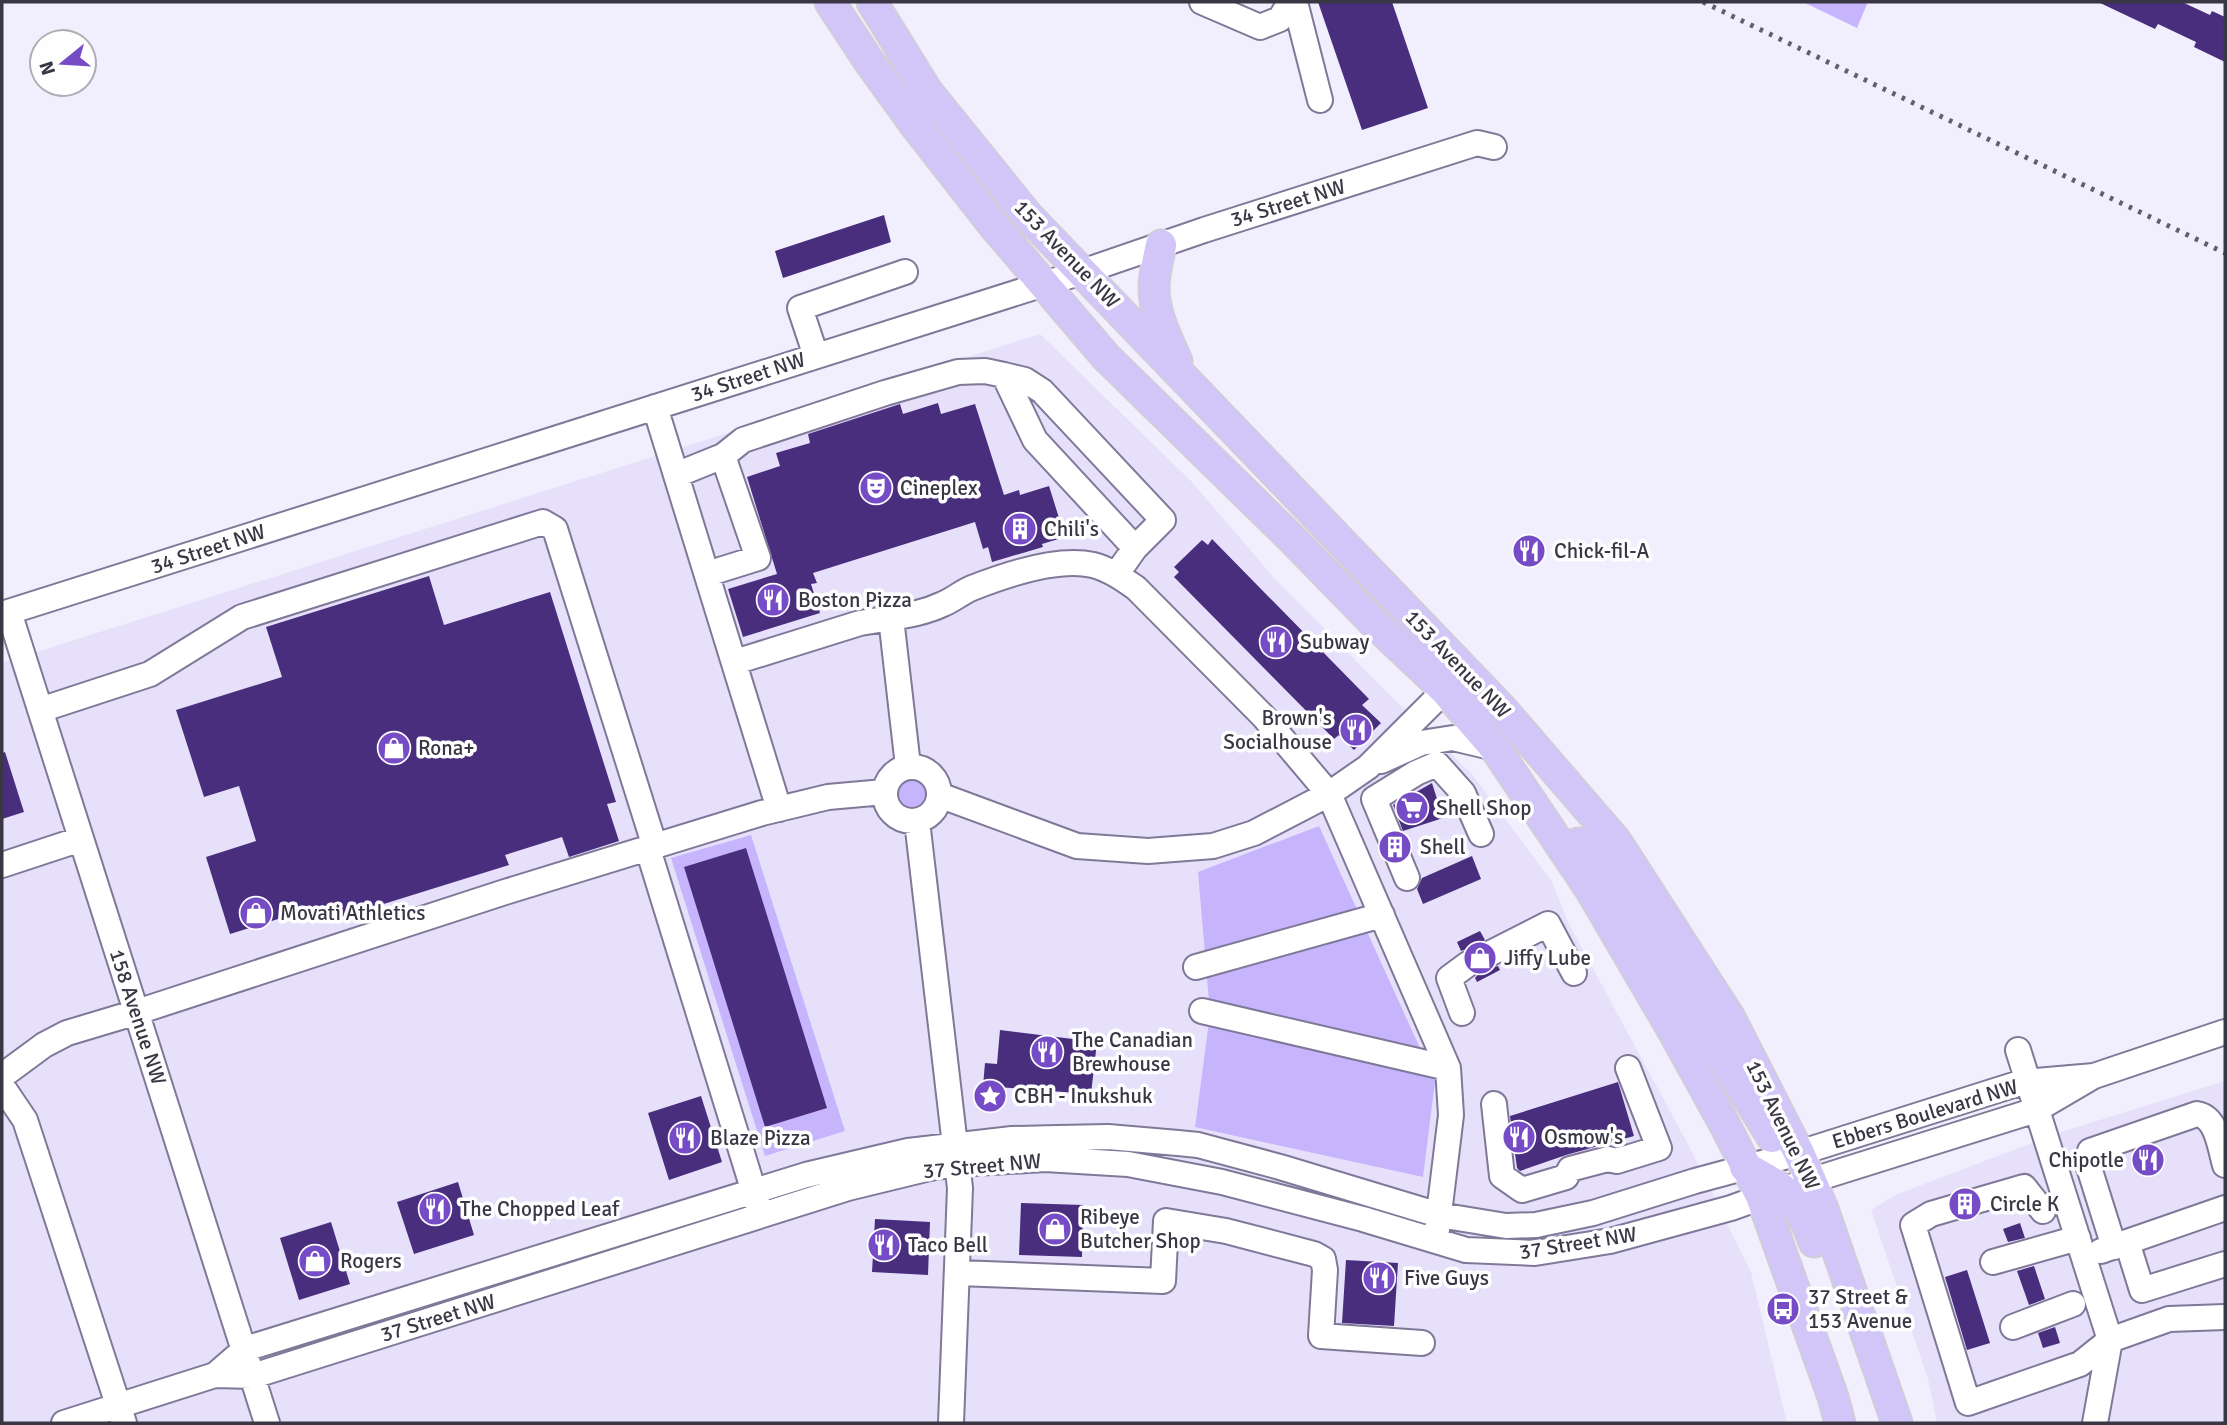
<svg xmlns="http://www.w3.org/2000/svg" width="2227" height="1425" viewBox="0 0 2227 1425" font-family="Signika,sans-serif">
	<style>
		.built { fill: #e6e0fb }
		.green { fill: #c6b5fc }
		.building { fill: #492e7d }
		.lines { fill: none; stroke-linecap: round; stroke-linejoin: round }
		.minor-casing { stroke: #7f7898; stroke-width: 28 }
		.major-casing { stroke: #d0cfd2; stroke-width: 33 }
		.minor { stroke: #fff; stroke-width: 24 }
		.major { stroke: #d2c5f7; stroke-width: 30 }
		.rail { stroke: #625f6d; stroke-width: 5; stroke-dasharray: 3.5 7; stroke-linecap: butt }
		.labels { text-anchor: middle; stroke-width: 7; stroke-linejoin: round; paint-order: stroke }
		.street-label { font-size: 21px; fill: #3a3745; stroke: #fefefe }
		.poi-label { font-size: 21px; fill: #3a3745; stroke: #fefefe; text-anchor: start }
	</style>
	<rect width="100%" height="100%" fill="#f1effd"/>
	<!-- built -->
	<path class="built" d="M1040,334L1191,481L1276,580L1392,697L1472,774L1552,882L1569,924L1690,1148L1751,1272L1787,1423H2V663Z
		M2225,1081V1423H1937L1928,1379L1871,1210L1895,1195L2058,1133Z"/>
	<!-- green -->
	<path class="green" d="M1803,2H1868L1857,28Z
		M896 794a17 17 0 1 1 34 0a17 17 0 1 1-34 0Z
		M1319,826L1435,1081L1423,1177L1195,1127L1210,1014L1198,872Z
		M751,835L845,1131L765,1156L671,858Z"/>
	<!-- building -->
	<path class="building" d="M1318,2H1392L1428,108L1362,130Z
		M2098,2H2182L2210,15L2212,11L2225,17V62L2194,47L2196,42L2158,24L2155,29Z
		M884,215L891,242L783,278L775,251Z
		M938,403L941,414L975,404L1004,495L1019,490L1020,495L1049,486L1065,537L1042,544L1043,547L992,562L988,547L983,549L975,522L813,573L817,583L811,584L820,613L743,637L728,589L777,574L747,477L780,466L776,453L810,443L808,434L900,404L903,414Z
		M1212,539L1369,699L1362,705L1381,723L1354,750L1339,735L1334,739L1174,577L1179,572L1174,567L1202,540L1208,545Z
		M429,576L444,625L550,592L616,802L607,804L619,841L569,857L562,837L505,855L509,865L329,921L323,905L230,934L206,857L256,841L239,786L204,797L176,710L282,677L266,627Z
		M5,752L24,812L2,819V753Z
		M1432,783L1443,818L1403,831L1393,805Z
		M746,848L827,1108L765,1127L684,867Z
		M1472,856L1481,879L1423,904L1417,889L1422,878Z
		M1480,931L1485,940L1479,944L1476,952L1467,949L1461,951L1457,942Z
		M1482,965L1490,968L1498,966L1500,970L1477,982L1475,978L1481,971Z
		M1000,1030L1097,1042L1091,1094L983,1086L985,1063L997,1064Z
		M1618,1082L1634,1136L1566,1155L1520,1171L1517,1168L1510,1116Z
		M701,1096L722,1162L669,1180L648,1113Z
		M458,1182L474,1235L414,1254L397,1202Z
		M1021,1203L1083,1205L1082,1257L1019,1255Z
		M875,1219L930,1222L928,1275L872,1272Z
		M331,1222L350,1284L299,1300L280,1238Z
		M2020,1223L2025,1238L2008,1242L2003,1229Z
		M1346,1260L1398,1263L1394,1326L1342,1323Z
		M2034,1266L2045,1299L2029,1305L2017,1271Z
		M1967,1270L1990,1343L1967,1350L1945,1277Z
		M2055,1327L2060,1343L2043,1348L2038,1333Z"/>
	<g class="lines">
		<defs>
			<path id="minor" d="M1202,2L1260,27L1280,19L1290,2
				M1295,2L1320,100
				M816,356L800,308L905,272
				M655,407L779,809
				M723,456L743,440L885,393L958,372L985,371L1004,375
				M676,475L723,456L758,558L707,574
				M1116,575L1135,548L1163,520L1042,391L1025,380L1004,375L1035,440L1135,548
				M9,612L267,1423
				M2,614L1082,272L1204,230L1477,143L1494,147
				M735,662L860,623L891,618
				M40,710L150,674L242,617L543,522L555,529L655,847
				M1381,761L1421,743L1453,738L1495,748
				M908,766L891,618C909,615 926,612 943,604C953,600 962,592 972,588C1005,575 1058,557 1093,565C1109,569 1123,579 1136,588L1264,717L1329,794L1448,1068L1451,1115L1437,1230
				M885 794a27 27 0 1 1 54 0a27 27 0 1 1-54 0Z
				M939,795L1077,846L1148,851L1213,846L1254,833L1329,794L1368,767L1445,690L1461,696
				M917,821L960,1188L951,1423
				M648,849L758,1205
				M2,865L81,839
				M1407,878L1374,799L1416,773L1437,764L1463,793L1481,834
				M1491,953L1548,924L1574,973
				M1196,967L1382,915
				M1202,1011L1448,1068
				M1462,1013L1449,978L1468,964
				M2018,1050L2110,1340L2080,1364L1968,1403L1913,1225L1931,1214L2024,1187L2043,1211
				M2,1076L44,1045L67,1033L137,1012L505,892L762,813L828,797L884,792
				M2094,1076L2036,1110L1784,1189L1731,1208L1610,1241L1535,1253L1466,1250L1363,1219L1222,1182L1128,1164L1045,1159L957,1164L930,1168L848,1188L253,1376L215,1375L245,1349L806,1175L908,1151L1012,1139L1058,1138L1108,1137L1178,1143L1198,1145L1280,1167L1439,1215L1506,1226L1536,1225L1593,1213L1695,1181L1799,1153L2023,1082L2094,1076L2225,1032
				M2,1086L25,1120L124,1423
				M1494,1104L1502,1176L1522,1190L1566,1177L1570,1169L1608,1159L1617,1161L1659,1148L1628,1068
				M2127,1242L2142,1290L2225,1264
				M2114,1247L2087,1161L2090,1151L2197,1114C2217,1117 2220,1148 2225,1165
				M2101,1251L2225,1208
				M1993,1262L2078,1238
				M958,1273L1163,1281L1166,1221L1226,1231L1314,1254L1323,1259L1325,1270L1321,1336L1422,1343
				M2013,1327L2073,1304
				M64,1423L215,1375
				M2095,1423L2110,1340L2169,1319L2225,1317"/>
			<path id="major" d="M830,2L868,60L915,125L994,226L1106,357L1293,540L1373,622L1445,690L1495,748L1590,889L1673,1031L1726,1127L1761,1196L1833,1397L1840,1423
				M872,2L927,91L1028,216L1503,710L1616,841L1730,1018L1799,1153L1823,1209L1897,1423
				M1161,245C1158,259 1154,274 1154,288C1154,313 1167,339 1177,361
				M1578,843L1596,861L1651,941L1772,1137
				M1745,1167C1789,1192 1795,1193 1814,1242"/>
		</defs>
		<!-- minor casing -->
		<use href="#minor" class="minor-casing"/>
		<!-- major casing -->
		<use href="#major" class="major-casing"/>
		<!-- minor -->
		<use href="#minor" class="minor"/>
		<!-- major -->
		<use href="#major" class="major"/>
		<!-- rail -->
		<path class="rail" d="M1703,2L2225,253"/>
	</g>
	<!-- icons -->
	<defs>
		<symbol id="theatre-disc" viewBox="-11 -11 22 22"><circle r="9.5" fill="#754cc5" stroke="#fefefe"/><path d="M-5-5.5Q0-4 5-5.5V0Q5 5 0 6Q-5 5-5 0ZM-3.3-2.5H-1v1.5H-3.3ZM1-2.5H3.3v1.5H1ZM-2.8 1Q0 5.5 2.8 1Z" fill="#fff"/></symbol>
		<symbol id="building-disc" viewBox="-11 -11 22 22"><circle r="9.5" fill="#754cc5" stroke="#fefefe"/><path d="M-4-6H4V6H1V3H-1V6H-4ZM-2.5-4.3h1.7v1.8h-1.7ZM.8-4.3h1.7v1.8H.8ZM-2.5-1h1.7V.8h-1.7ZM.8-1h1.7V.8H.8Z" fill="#fff"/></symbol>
		<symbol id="restaurant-disc" viewBox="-11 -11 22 22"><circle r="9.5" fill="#754cc5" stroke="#fefefe"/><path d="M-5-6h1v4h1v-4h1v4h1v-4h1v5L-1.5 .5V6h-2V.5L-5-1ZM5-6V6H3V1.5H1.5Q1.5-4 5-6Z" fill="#fff"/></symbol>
		<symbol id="shop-disc" viewBox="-11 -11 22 22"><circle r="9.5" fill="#754cc5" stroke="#fefefe"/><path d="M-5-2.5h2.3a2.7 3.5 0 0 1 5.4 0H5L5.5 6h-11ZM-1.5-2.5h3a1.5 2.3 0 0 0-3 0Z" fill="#fff"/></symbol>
		<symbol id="supermarket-disc" viewBox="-11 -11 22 22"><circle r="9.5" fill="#754cc5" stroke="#fefefe"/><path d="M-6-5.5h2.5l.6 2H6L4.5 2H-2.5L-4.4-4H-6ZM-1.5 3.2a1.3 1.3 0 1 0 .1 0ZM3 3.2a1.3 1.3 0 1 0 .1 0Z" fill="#fff"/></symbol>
		<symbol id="sight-disc" viewBox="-11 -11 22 22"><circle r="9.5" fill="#754cc5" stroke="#fefefe"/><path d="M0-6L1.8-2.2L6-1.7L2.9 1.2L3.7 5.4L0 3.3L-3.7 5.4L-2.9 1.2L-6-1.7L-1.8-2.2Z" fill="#fff"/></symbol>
		<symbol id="bus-disc" viewBox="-11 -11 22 22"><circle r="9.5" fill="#754cc5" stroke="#fefefe"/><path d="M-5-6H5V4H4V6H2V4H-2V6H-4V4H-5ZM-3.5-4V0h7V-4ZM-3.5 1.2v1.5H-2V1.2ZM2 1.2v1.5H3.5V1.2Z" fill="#fff"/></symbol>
	</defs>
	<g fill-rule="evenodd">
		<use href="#theatre-disc" x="857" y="469" width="38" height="38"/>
		<use href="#building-disc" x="1001" y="510" width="38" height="38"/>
		<use href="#restaurant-disc" x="1510" y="532" width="38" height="38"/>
		<use href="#restaurant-disc" x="754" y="581" width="38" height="38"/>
		<use href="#restaurant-disc" x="1257" y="623" width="38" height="38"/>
		<use href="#restaurant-disc" x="1337" y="711" width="38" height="38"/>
		<use href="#shop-disc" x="375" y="729" width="38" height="38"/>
		<use href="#supermarket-disc" x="1393" y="789" width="38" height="38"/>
		<use href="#building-disc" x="1376" y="828" width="38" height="38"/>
		<use href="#shop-disc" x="237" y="894" width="38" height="38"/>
		<use href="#shop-disc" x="1461" y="939" width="38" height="38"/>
		<use href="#restaurant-disc" x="1028" y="1033" width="38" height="38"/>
		<use href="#sight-disc" x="971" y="1077" width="38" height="38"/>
		<use href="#restaurant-disc" x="1500" y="1118" width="38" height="38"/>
		<use href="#restaurant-disc" x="666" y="1119" width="38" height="38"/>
		<use href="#restaurant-disc" x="2129" y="1141" width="38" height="38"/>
		<use href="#building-disc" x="1946" y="1185" width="38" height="38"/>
		<use href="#restaurant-disc" x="416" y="1190" width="38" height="38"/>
		<use href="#shop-disc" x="1036" y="1210" width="38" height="38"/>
		<use href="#restaurant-disc" x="865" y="1226" width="38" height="38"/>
		<use href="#shop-disc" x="296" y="1242" width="38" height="38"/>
		<use href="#restaurant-disc" x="1360" y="1259" width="38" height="38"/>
		<use href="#bus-disc" x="1764" y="1290" width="38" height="38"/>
	</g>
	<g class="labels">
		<!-- street labels -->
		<g class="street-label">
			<text transform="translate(1288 203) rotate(-17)" y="7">34 Street NW</text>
			<text transform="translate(1067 254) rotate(46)" y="7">153 Avenue NW</text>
			<text transform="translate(748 377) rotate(-18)" y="7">34 Street NW</text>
			<text transform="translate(208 549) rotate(-18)" y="7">34 Street NW</text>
			<text transform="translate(1458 664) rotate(46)" y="7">153 Avenue NW</text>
			<text transform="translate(138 1017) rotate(72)" y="7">158 Avenue NW</text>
			<text transform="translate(1925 1114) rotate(-17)" y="7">Ebbers Boulevard NW</text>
			<text transform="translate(1783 1125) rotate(64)" y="7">153 Avenue NW</text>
			<text transform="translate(982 1166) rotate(-5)" y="7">37 Street NW</text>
			<text transform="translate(1578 1243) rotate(-9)" y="7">37 Street NW</text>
			<text transform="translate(438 1318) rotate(-17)" y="7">37 Street NW</text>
		</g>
		<!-- poi labels -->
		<g class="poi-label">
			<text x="900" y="495">Cineplex</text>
			<text x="1044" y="536">Chili's</text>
			<text x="1554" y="558">Chick-fil-A</text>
			<text x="798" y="607">Boston Pizza</text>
			<text x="1300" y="649">Subway</text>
			<text x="1332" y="725" text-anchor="end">Brown's<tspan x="1332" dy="24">Socialhouse</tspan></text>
			<text x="418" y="755">Rona+</text>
			<text x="1436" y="815">Shell Shop</text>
			<text x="1420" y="854">Shell</text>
			<text x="280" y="920">Movati Athletics</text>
			<text x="1504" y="965">Jiffy Lube</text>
			<text x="1072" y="1047">The Canadian<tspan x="1072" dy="24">Brewhouse</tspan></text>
			<text x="1014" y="1103">CBH - Inukshuk</text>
			<text x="1544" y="1144">Osmow's</text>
			<text x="710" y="1145">Blaze Pizza</text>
			<text x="2124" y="1167" text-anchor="end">Chipotle</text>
			<text x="1990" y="1211">Circle K</text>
			<text x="460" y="1216">The Chopped Leaf</text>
			<text x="1080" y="1224">Ribeye<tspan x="1080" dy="24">Butcher Shop</tspan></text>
			<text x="908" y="1252">Taco Bell</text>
			<text x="340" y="1268">Rogers</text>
			<text x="1404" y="1285">Five Guys</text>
			<text x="1808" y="1304">37 Street &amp;<tspan x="1808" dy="24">153 Avenue</tspan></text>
		</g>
	</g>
	<!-- border -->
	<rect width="2227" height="1425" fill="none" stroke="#3a3745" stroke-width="7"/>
	<!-- north arrow -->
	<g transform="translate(63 63) rotate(252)"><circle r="33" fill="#fefefe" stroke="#b0aeb4" stroke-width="2"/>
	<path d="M0-5L12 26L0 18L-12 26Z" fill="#754cc5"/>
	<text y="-10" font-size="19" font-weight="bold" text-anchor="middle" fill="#3a3745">N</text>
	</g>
</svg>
